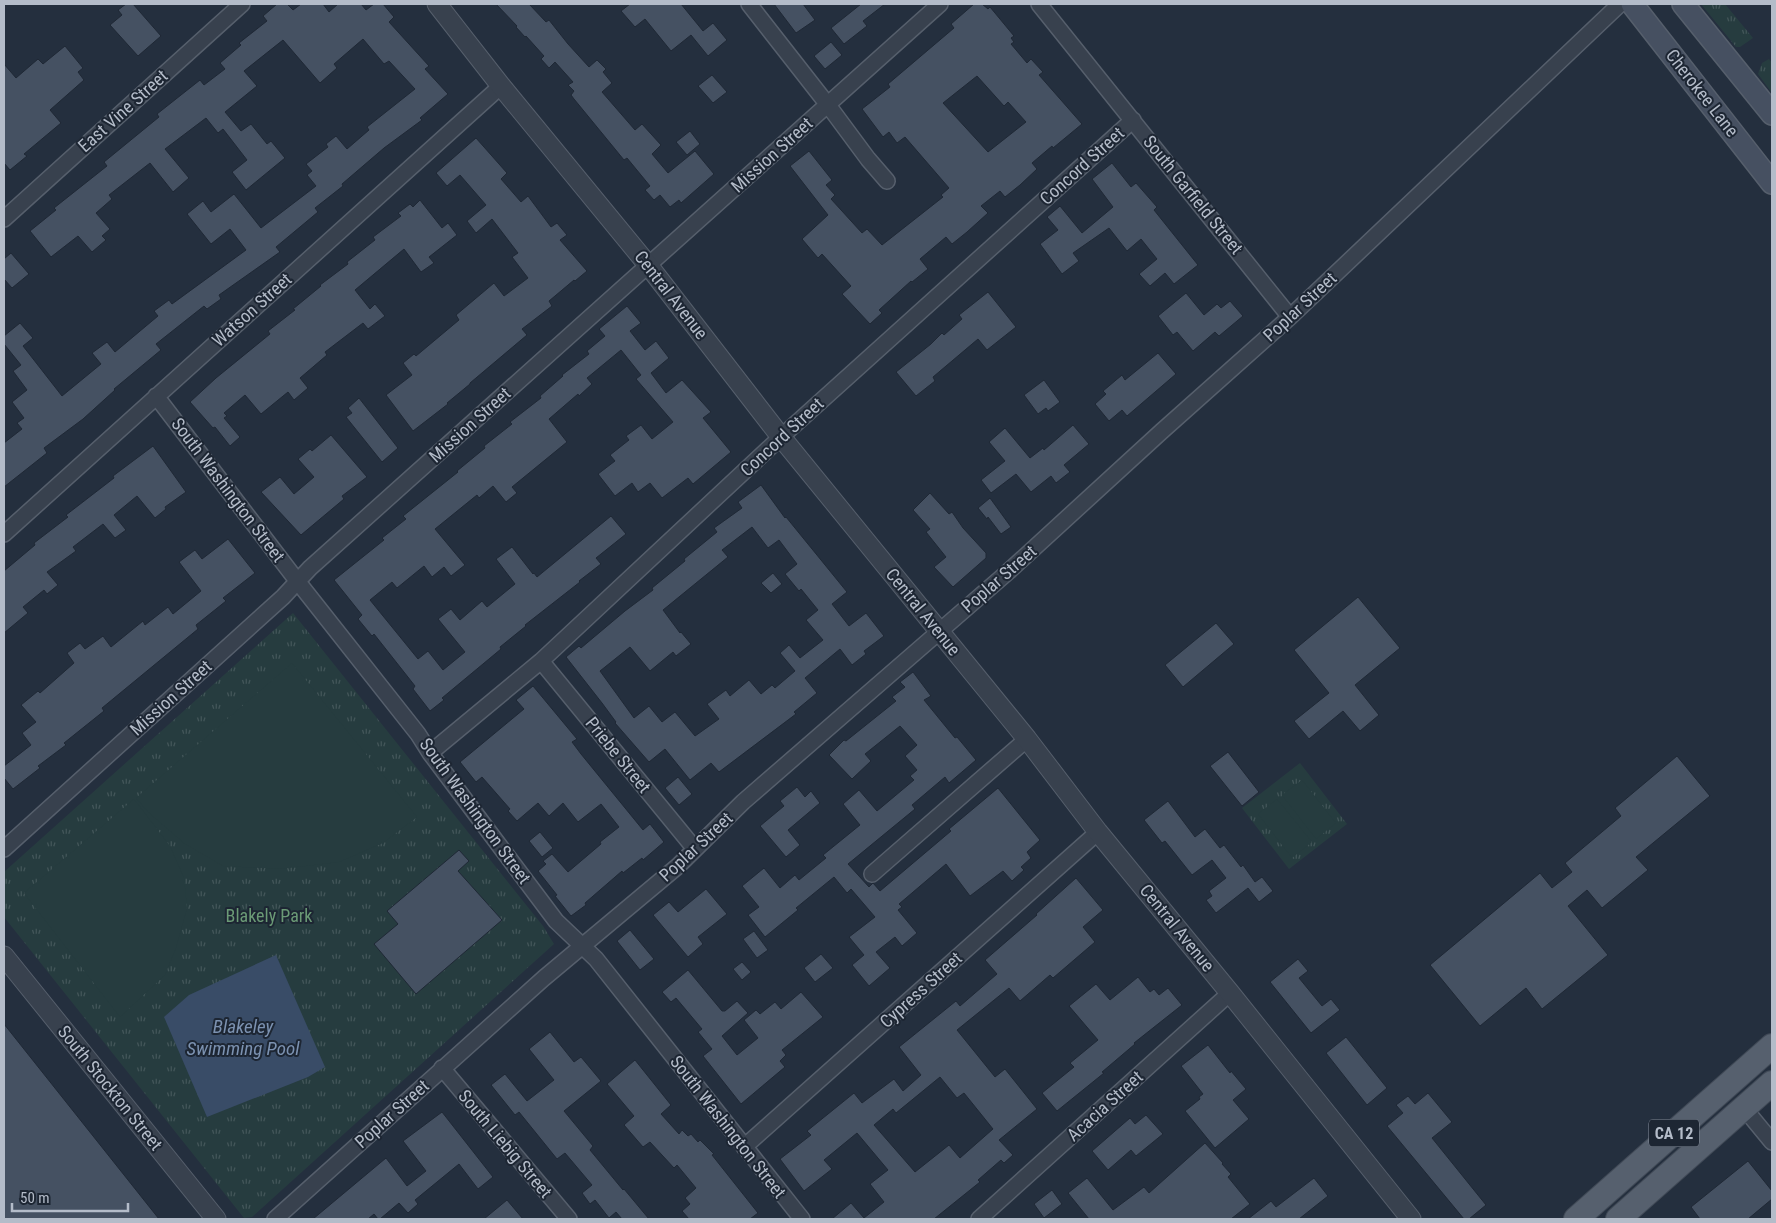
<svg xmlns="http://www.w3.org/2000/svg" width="1776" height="1223" viewBox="0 0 1776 1223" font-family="'Roboto Condensed',sans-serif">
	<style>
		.grass { fill: url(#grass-tufts) }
		.pitch { fill: #263c3f }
		.water { fill: #394c67 }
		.building { fill: #455162; stroke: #1f2835; fill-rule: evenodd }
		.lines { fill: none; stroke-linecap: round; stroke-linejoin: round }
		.minor-casing { stroke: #565f6c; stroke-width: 18 }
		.tertiary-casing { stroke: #565f6c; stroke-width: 21 }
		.secondary-casing { stroke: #565f6c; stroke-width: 24 }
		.primary-casing { stroke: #414a57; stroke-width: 26 }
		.minor { stroke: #38414e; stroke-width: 15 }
		.tertiary { stroke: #38414e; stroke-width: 19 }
		.secondary { stroke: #465061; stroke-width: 21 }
		.primary { stroke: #56606e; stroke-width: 24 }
		.labels { text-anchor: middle; stroke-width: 4; stroke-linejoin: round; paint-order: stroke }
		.shield { fill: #1d2633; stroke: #878f9c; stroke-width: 1 }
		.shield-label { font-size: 16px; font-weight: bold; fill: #b4bcc9 }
		.street-label { font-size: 18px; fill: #b4bcc9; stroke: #1d2633 }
		.park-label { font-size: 18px; fill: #6b9a76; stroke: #1d2633 }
		.water-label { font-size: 19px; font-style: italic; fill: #7c92b1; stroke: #1d2633 }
	</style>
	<defs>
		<pattern id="grass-tufts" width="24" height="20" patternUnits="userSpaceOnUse" patternTransform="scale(1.25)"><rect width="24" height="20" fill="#263c3f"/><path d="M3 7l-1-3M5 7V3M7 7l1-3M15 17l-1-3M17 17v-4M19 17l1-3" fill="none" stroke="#435659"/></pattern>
	</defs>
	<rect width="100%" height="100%" fill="#242f3e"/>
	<!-- grass -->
	<path class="grass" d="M1701,4H1725L1753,38L1740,47H1736Z
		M1769,59L1772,63V93L1758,74L1762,63Z
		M293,613L543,926L554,944L252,1217L244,1218L4,917V872Z
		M1300,763L1347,824L1289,869L1242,808Z"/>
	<!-- pitch -->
	<path class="pitch" d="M292,663L417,817L383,843L339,862L281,869L223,866L185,844L148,812L136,798Z
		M1302,780L1336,823L1316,839L1282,795Z
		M134,799L170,846L184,878L187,908L176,948L165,975L120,1017L24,893Z
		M1277,799L1312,842L1292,858L1258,814Z"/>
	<!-- water -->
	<path class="water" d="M276,955L325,1067L308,1077L207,1117L164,1017L189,995Z"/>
	<!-- building -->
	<path class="building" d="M126,4H133L161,36L138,56L110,25L122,15L118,10Z
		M277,4H287L293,10L301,4H323L329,12L338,4H361L366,10L374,4H383L394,17L389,22L429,66L425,69L448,94L420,118L422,120L384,148L342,184L343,186L315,208L318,212L276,247L280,252L219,295L221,299L207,309L204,306L156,344L161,350L114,389L115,390L83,419L44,448L47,453L4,487V443L22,429L17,423L24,418L12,402L27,390L13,371L21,365L4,344V336L20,323L33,338L23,346L62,396L101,364L92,353L107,342L115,352L158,316L154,311L169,300L172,304L246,250L230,229L211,244L187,214L203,201L211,212L234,194L261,228L316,186L307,175L312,171L306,164L328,147L326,144L336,136L347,149L369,130L367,127L415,89L389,61L384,64L363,39L334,64L337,68L320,83L283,40L244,71L257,86L225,112L241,131L251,124L267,144L271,141L285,158L246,190L232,172L247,160L223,129L218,133L206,118L165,149L189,178L173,192L150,163L109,195L112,199L96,213L110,229L102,236L106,240L92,252L78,236L51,257L30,231L56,210L54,208L107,166L104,162L159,117L157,114L200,80L204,85L225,69L220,63L241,45L239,43L267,21L263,16Z
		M496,4H529L546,22L549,20L568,44L589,67L597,60L606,69L603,72L612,83L602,92L635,130L642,124L661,145L652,154L668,173L695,151L714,174L681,203L679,200L670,207L660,195L654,200L645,190L650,186L627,158L624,160L574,99L571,95L574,91L568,85L573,82L555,62L549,68L541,59L544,56L526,36L525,37L516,27L517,26Z
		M630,4H681L703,31L713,23L727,40L708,56L691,35L671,51L645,19L635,27L621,11Z
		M774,4H803L815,20L796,33Z
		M861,4H885L863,21L867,26L844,44L831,28Z
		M974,4H982L988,9L990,7L1014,36L1011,38L1014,42L1011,44L1027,63L1031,59L1043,72L1039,75L1082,124L1053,148L1052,146L1032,163L1037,169L1020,185L1005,197L1000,191L981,206L988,213L967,232L952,244L946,237L920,259L928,269L912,282L911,281L879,310L882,313L870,324L842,294L851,286L822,254L818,258L802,239L828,215L790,166L809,151L832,180L826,185L835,195L831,199L862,233L867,229L882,245L943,197L941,195L949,188L905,137L897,143L889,132L883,137L862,109L890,87L888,84L954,28L951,24ZM977,76L1004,106L1008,102L1026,122L988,152L943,103Z
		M831,42L842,55L825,69L814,56Z
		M65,46L83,68L78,72L84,80L50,110L61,123L24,154L27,156L10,170L4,163V64L16,78L38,59L43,64Z
		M712,75L727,92L713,103L698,86Z
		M690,131L700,144L687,155L676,142Z
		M476,138L507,173L501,179L521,202L528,196L551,227L557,223L567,235L560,240L587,271L575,281L574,280L549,301L552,306L522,329L527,335L470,383V384L447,403L448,404L413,431L386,395L412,375L403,363L414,354L416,356L459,320L456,315L494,283L504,296L528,278L512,257L518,253L492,219L476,233L467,221L486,205L460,175L447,186L436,173Z
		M1112,163L1131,187L1136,183L1157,207L1154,210L1198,265L1174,284L1165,273L1150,286L1139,274L1157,259L1141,239L1127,251L1109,228L1073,253L1079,261L1062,274L1040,244L1058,230L1047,217L1060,206L1082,233L1113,207L1092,179Z
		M420,200L442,228L448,223L457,235L429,257L434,263L421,272L404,249L355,290L370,309L375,304L385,316L368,329L363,323L325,352L327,355L300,378L308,388L294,400L288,392L261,414L245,395L224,413L227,416L224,418L240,437L230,446L215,427L213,428L190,402L216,378L270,334L268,331L295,310L293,309L321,286L320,285L348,264L347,262L375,240L373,237L401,216L398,213L410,204L413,207Z
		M11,253L29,274L12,288L4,279V259Z
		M988,292L1016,327L987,350L978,339L933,377L935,381L916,396L896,372L931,344L942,333L944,335L962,319L959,315Z
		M1186,293L1204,315L1217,304L1221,308L1230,301L1243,316L1219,336L1215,332L1193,351L1177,332L1173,335L1158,316Z
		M627,306L641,323L630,331L645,350L656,341L669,358L651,373L666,393L682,380L711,412L703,418L731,452L693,484L688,478L662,498L650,483L638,492L632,483L615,496L598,474L615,461L610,455L629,440L626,436L641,425L652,439L673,422L636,379L641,375L621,350L587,378L592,384L579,396L578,394L549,419L567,442L512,487L517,493L506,502L493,486L479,498L477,495L435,529L465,565L451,576L444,567L432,577L424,566L397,588L392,582L370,600L418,659L428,651L443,670L465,652L438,619L451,609L460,620L482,601L487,607L515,584L496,559L512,547L533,574L534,573L537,577L611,516L626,534L596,558L601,564L579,581L580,582L525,625L526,626L500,647L501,649L442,698L444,700L430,711L413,689L415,686L374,634L372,636L358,619L362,615L334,580L384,540L382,538L406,519L403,516L458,472L457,471L485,448L484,446L512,424L510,422L541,398L540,396L563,376L562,375L589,354L587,351L605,336L599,329Z
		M1158,353L1176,374L1127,416L1122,410L1109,421L1095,404L1106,394L1103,391L1122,375L1125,380Z
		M1044,380L1060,402L1048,411L1046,408L1038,414L1024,395Z
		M359,398L398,448L382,462L346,417L352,413L348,408Z
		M1073,425L1089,444L1064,465L1070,472L1056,483L1051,476L1031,492L1016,474L991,493L981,480L1005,461L989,442L1005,428L1030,458L1043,448L1044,450Z
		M331,435L367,477L342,496L344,499L301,535L261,492L280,477L294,494L314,477L298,459L310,449L312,451Z
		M153,446L186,492L165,507L166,509L155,518L137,496L114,515L126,530L115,538L103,524L73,547L76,551L47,572L58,585L47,594L44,590L23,607L28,613L4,633V571L35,545L34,543L68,517L66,515L114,478L113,476Z
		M761,485L785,518L786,517L847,592L832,604L849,626L866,613L884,636L864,651L866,654L852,665L840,649L805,678L817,693L794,712L796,714L719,772L711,763L690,780L665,749L649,762L615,723L616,722L602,703L566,657L579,646L581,648L625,611L653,590L652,588L685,561L684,559L717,532L714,528L742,508L738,502ZM752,527L768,548L779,540L797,564L785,574L799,591L801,589L818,610L806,620L823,640L800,658L789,645L780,653L795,671L775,688L772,685L761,694L749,680L730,696L726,690L707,704L719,719L695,736L675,712L662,722L649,706L634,718L600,671L630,647L650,671L673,652L676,656L691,644L681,632L680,633L663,610L728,557L722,550Z
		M930,493L949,514L952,512L963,528L986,553V558L953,587L934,567L946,557L926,532L930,529L913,510Z
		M990,498L1011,527L1001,534L988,517L987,519L978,508Z
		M228,539L255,573L223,598L226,601L196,625L198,629L102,708L104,711L64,743L66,745L38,766L40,768L13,789L4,778V766L31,745L22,733L36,722L21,705L38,691L40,693L74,663L67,653L80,643L85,649L103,636L111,647L143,621L145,625L168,607L173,614L201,591L179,562L195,550L202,559Z
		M773,573L782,584L771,593L761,583Z
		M1358,597L1400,648L1355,685L1379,715L1360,731L1343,711L1309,739L1294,721L1329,693L1294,650Z
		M1216,623L1234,644L1183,687L1165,665Z
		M913,672L931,696L924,700L955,738L957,737L976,760L949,783L945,777L912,805L915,809L848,864L869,887L873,883L880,891L951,831L949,829L998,788L1040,840L1027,852L1031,858L1021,867L1024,870L1012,881L1003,871L970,896L946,864L899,904L902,907L898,910L917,933L902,946L895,937L876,952L890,968L869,986L852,965L864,955L849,937L875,917L851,889L847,893L834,877L796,908L798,910L765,937L748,915L759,907L742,886L764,868L780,888L795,875L799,880L826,858L823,855L860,825L843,804L859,790L877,811L914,780L910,776L917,770L905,756L917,745L900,726L865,754L871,761L852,779L829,755L844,740L846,741L896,701L892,697L905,687L900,682Z
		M533,686L577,739L572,742L581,754L643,830L650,824L664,842L643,860L642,858L623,873L622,871L585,903L586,905L571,916L555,896L557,895L538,871L546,864L543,861L552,854L568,872L601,844L600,842L619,827L601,804L578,822L563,803L549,816L538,803L517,821L508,811L510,809L482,777L476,782L460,762L524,709L516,700Z
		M1228,752L1259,792L1242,806L1210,766Z
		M1677,756L1710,796L1636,857L1648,870L1602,908L1587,890L1568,906L1608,955L1542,1009L1526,988L1480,1026L1430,965L1540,873L1552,888L1572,872L1565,863L1621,816L1615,808Z
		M678,777L692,794L679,805L665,788Z
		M797,787L805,797L811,791L820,803L788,830L800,845L786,857L760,826L784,806L780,801Z
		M1168,801L1195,837L1205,829L1220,848L1224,845L1241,867L1243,865L1255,882L1262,877L1273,891L1259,902L1248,888L1216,913L1206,900L1212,896L1209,891L1226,878L1212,860L1192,875L1165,841L1162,843L1144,820Z
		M540,832L553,848L542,857L529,841Z
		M459,850L469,861L458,871L502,920L416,994L374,944L398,924L387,911Z
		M1076,878L1103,910L1083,927L1095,942L1053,978L1050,975L1020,1001L1009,988L957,1030L995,1077L1005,1069L1037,1109L999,1140L1013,1155L1004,1163L1001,1160L978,1180L980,1182L934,1219H832L851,1203L864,1218L884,1202L870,1184L888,1170L857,1133L824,1160L832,1169L804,1191L780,1159L811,1135L807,1131L854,1093L862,1103L894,1079L903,1091L921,1075L899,1047L956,1001L960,1006L997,974L985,960L1037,915L1036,914ZM940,1077L957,1098L964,1093L993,1129L960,1158L949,1145L915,1172L874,1125L893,1109L896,1113Z
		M706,889L727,914L698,937L703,944L688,957L653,915L669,902L678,912Z
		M630,930L654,959L640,970L617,941Z
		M754,931L768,950L757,958L743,939Z
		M821,954L833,968L815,982L804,968Z
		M1298,959L1308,971L1299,978L1322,1006L1331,999L1340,1010L1311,1033L1270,982Z
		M742,962L751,972L742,980L733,969Z
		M688,970L722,1011H725L737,1001L748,1013L722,1036L737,1055L758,1038L744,1020L756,1010L760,1014L775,1002L781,1009L801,992L823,1017L782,1050L786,1055L780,1061L785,1067L741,1104L703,1056L712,1049L698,1032L702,1029L676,998L671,1002L662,992Z
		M1138,977L1150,992L1154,989L1159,995L1168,988L1182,1005L1134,1043L1135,1044L1102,1072L1104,1073L1057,1111L1042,1093L1074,1067L1070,1063L1098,1040L1069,1006L1096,984L1110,1000Z
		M4,1024L159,1219H4Z
		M550,1032L574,1062L581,1057L601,1081L564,1111L593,1146L590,1150L623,1190L624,1189L649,1219H622L616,1212L609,1218L595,1200L590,1204L582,1193L592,1185L565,1153L557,1159L519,1112L515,1115L491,1085L505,1074L527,1101L554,1080L529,1049Z
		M1346,1037L1387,1088L1367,1105L1326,1053Z
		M1208,1045L1230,1073L1231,1071L1246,1089L1233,1100L1249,1119L1215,1148L1185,1111L1200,1099L1199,1097L1203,1094L1181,1066Z
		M635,1060L671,1105L661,1114L679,1134L682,1130L688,1136L691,1134L698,1142L700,1140L714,1154L712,1155L758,1213L750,1219H689L682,1211L690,1204L685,1198L696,1188L677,1165L674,1168L650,1142L643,1147L624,1125L634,1116L607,1084Z
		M1428,1093L1452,1122L1432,1138L1486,1205L1469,1219H1464L1387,1126L1403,1113L1396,1105L1408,1096L1415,1104Z
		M442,1112L493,1177L478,1189L459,1164L415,1200L418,1204L408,1213L399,1203L380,1219H378L374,1214L368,1219H313L386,1158L407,1186L426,1171L403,1141Z
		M1146,1115L1163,1134L1136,1156L1131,1150L1108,1170L1092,1151L1130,1118L1135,1124Z
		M1205,1143L1223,1163L1222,1164L1231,1174L1228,1177L1250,1204L1231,1219H1089L1068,1193L1087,1178L1113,1210L1144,1187L1149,1193Z
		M1748,1161L1772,1191V1199L1748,1219H1700L1691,1207Z
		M1314,1178L1328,1196L1299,1219H1248L1271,1201L1276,1207Z
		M1052,1190L1062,1204L1044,1218L1034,1204Z
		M507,1200L523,1219H484Z"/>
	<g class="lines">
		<defs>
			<path id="minor" d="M749,4L828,105L868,159L887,181
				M1039,4L1290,317
				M4,219L242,4
				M156,396L298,582L418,734L430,753L556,921L596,959L802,1219
				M4,534L501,86
				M541,661L695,849
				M430,753L541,661L781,437L1133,120
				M4,849L283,597L310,568L940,4
				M872,874L1027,739
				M442,1068L569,1219
				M1744,1108L1772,1142
				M744,1147L1098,832
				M275,1219L544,978L678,866L743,802L1009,571L1162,431L1290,317L1620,4
				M979,1219L1230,993"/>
			<path id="tertiary" d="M437,4L501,86L648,265L781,437L1027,739L1098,832L1230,993L1411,1219
				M4,956L216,1219"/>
			<path id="secondary" d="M1632,4L1772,183
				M1683,4L1772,114"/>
			<path id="primary" d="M1576,1219L1772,1046
				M1618,1219L1772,1083"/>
		</defs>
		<!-- minor casing -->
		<use href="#minor" class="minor-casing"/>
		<!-- tertiary casing -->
		<use href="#tertiary" class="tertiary-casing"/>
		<!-- secondary casing -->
		<use href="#secondary" class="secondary-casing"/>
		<!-- primary casing -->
		<use href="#primary" class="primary-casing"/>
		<!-- minor -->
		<use href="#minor" class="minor"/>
		<!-- tertiary -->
		<use href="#tertiary" class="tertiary"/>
		<!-- secondary -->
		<use href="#secondary" class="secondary"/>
		<!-- primary -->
		<use href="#primary" class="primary"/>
	</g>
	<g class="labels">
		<!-- shield labels -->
		<rect class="shield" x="1649" y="1119.5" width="50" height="27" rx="4"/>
		<g class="shield-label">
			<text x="1674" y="1139">CA 12</text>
		</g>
		<!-- street labels -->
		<g class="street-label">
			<text transform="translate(1702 93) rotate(52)" y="6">Cherokee Lane</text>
			<text transform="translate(123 111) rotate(-42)" y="6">East Vine Street</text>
			<text transform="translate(772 155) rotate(-42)" y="6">Mission Street</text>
			<text transform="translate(1082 166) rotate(-42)" y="6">Concord Street</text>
			<text transform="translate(1193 195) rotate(51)" y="6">South Garfield Street</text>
			<text transform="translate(671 295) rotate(52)" y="6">Central Avenue</text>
			<text transform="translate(1300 307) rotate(-43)" y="6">Poplar Street</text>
			<text transform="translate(252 310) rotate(-42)" y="6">Watson Street</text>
			<text transform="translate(470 425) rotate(-42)" y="6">Mission Street</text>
			<text transform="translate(782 437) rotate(-43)" y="6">Concord Street</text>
			<text transform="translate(228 490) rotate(53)" y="6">South Washington Street</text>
			<text transform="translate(999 579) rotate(-41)" y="6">Poplar Street</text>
			<text transform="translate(923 612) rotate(51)" y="6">Central Avenue</text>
			<text transform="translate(171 698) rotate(-42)" y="6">Mission Street</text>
			<text transform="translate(618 755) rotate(51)" y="6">Priebe Street</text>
			<text transform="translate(475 811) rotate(54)" y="6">South Washington Street</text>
			<text transform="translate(696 847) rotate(-43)" y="6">Poplar Street</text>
			<text transform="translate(1177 928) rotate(51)" y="6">Central Avenue</text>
			<text transform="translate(921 990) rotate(-42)" y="6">Cypress Street</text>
			<text transform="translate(110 1088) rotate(51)" y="6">South Stockton Street</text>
			<text transform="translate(1105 1106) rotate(-42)" y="6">Acacia Street</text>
			<text transform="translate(392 1114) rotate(-42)" y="6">Poplar Street</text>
			<text transform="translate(728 1127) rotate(52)" y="6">South Washington Street</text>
			<text transform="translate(505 1144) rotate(50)" y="6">South Liebig Street</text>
		</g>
		<!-- park labels -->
		<g class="park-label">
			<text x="269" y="922">Blakely Park</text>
		</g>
		<!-- water labels -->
		<g class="water-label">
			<text x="243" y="1033">Blakeley<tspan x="243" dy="22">Swimming Pool</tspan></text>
		</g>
	</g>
	<!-- border -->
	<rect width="1776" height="1223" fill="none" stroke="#b4bcc9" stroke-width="10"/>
	<!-- scale -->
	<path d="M12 1203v8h116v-8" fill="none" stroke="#b4bcc9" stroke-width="2.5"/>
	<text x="20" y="1203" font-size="15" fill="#b4bcc9" stroke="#1d2633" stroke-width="4" paint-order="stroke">50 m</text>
</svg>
